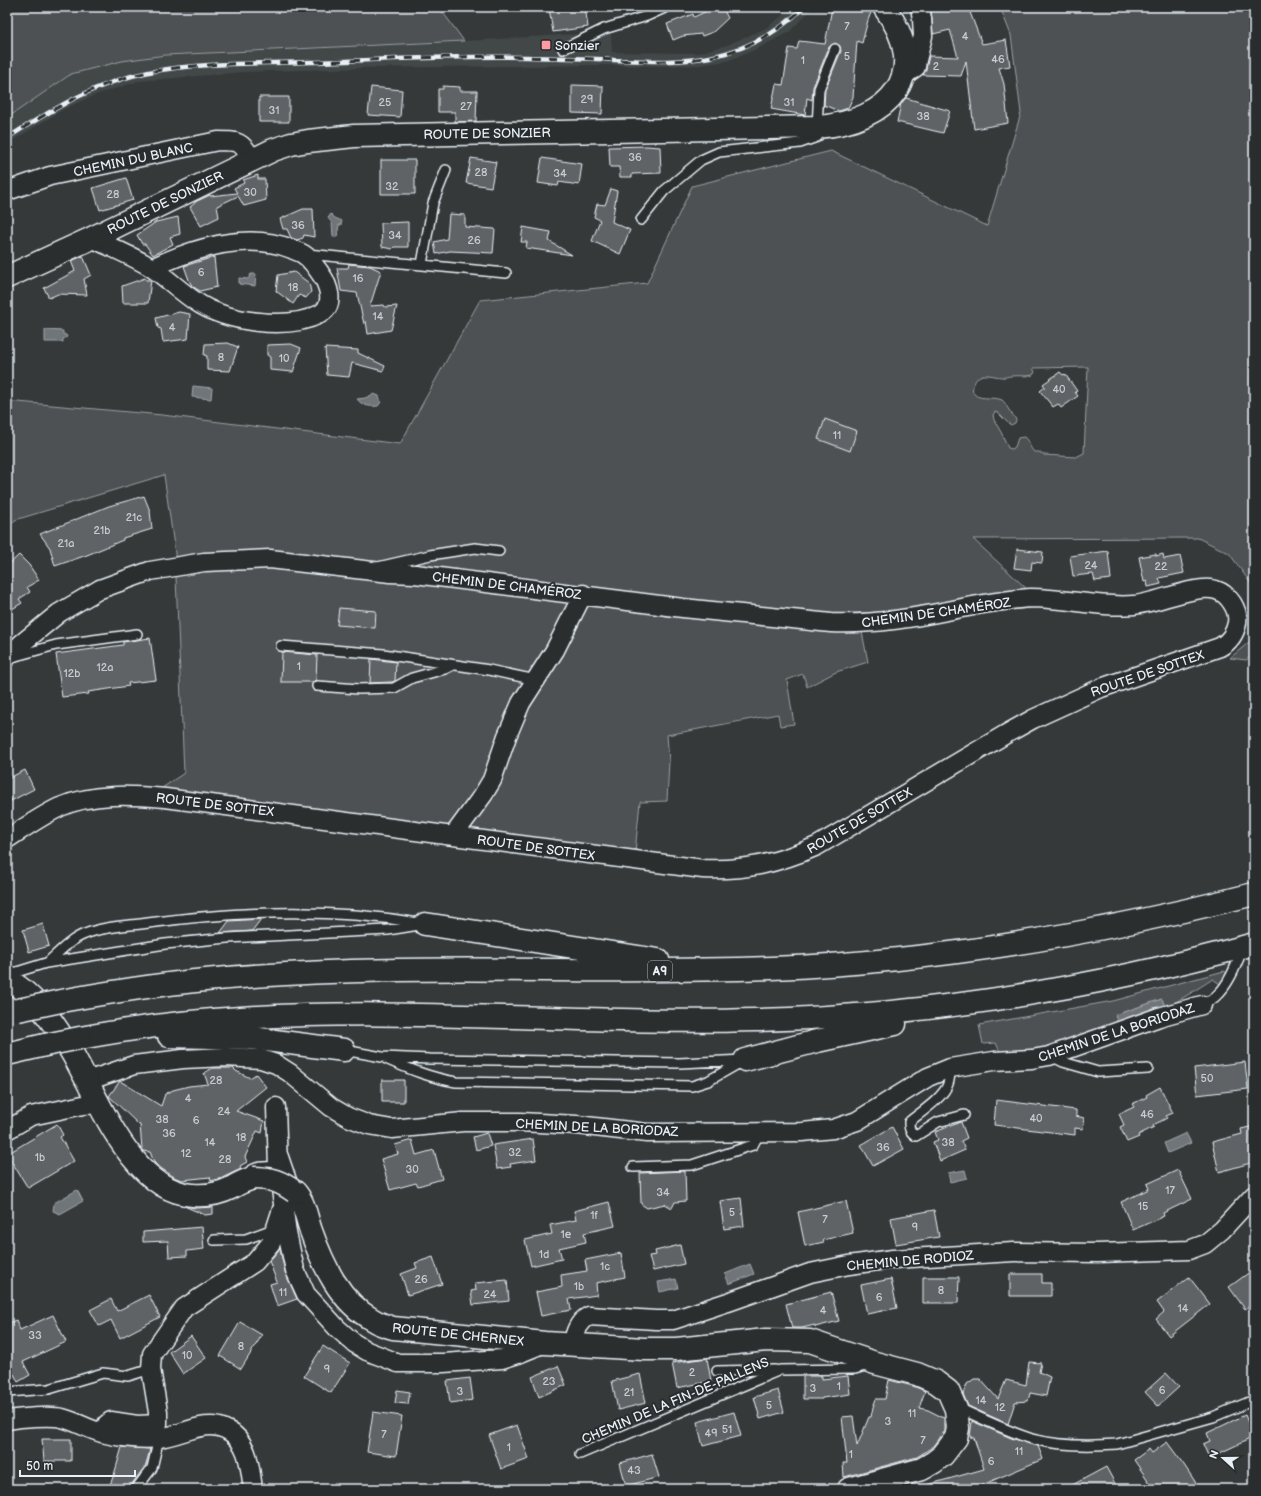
<svg xmlns="http://www.w3.org/2000/svg" width="1261" height="1496" viewBox="0 0 1261 1496" font-family="'Balsamiq Sans',sans-serif">
	<style>
		.built { fill: #424647 }
		.green { fill: #4d5152; stroke: #9aa1a5; fill-rule: evenodd }
		.water { fill: #707579; stroke: #a0a7ac }
		.building { fill: #5f6365; stroke: #e8f1f8 }
		.lines { fill: none; stroke-linecap: round; stroke-linejoin: round }
		.lane-casing { stroke: #e8f1f8; stroke-width: 12 }
		.street-casing { stroke: #e8f1f8; stroke-width: 21 }
		.secondary-casing { stroke: #e8f1f8; stroke-width: 25 }
		.highway-casing { stroke: #e8f1f8; stroke-width: 25 }
		.lane { stroke: #2a2d2e; stroke-width: 9 }
		.street { stroke: #2a2d2e; stroke-width: 18 }
		.secondary { stroke: #2a2d2e; stroke-width: 22 }
		.highway { stroke: #2a2d2e; stroke-width: 22 }
		.rail-casing { stroke: #e8f1f8; stroke-width: 4.5 }
		.rail { stroke: #2a2d2e; stroke-width: 3; stroke-dasharray: 9; stroke-linecap: butt }
		.secondary-bridge-casing { stroke: #e8f1f8; stroke-width: 25; stroke-linecap: butt }
		.highway-bridge-casing { stroke: #e8f1f8; stroke-width: 25; stroke-linecap: butt }
		.secondary-bridge { stroke: #2a2d2e; stroke-width: 22 }
		.highway-bridge { stroke: #2a2d2e; stroke-width: 22 }
		.poi-dot { fill: #ff9aa2; stroke: #2a2d2e; stroke-width: 1.5 }
		.labels { text-anchor: middle; stroke-width: 4; stroke-linejoin: round; paint-order: stroke }
		.number-label { font-size: 11px; fill: #c6ced3 }
		.shield { fill: #2a2d2e; stroke: #afb6bb; stroke-width: 1 }
		.shield-label { font-size: 12px; font-weight: bold; fill: #e8f1f8 }
		.poi-label { font-size: 13px; fill: #e8f1f8; stroke: #2a2d2e; text-anchor: start }
		.street-label { font-size: 13px; fill: #e8f1f8; stroke: #2a2d2e }
	</style>
	<rect width="100%" height="100%" fill="#35393a"/>
	<filter id="ink" filterUnits="userSpaceOnUse"><feTurbulence type="fractalNoise" baseFrequency=".025" numOctaves="2"/><feDisplacementMap in="SourceGraphic" scale="8" xChannelSelector="R" yChannelSelector="G"/><feConvolveMatrix kernelMatrix="1 2 1 2 8 2 1 2 1" color-interpolation-filters="sRGB"/></filter>
	<g filter="url(#ink)">
		<!-- built -->
		<path class="built" d="M794,7H814L789,32L757,49L727,61L700,65L663,66L601,65L363,68L245,72L139,81L98,94L64,109L7,144V118L71,74L122,61L166,55L464,41L611,32L612,52L698,53L727,45L766,28Z"/>
		<!-- green -->
		<path class="green" d="M7,7H439L464,41L166,55L122,61L71,74L7,118Z
			M1000,7H1254V588L1229,553L1198,538L973,539L1027,589L1039,607L861,627L868,662L836,672L807,687L803,674L787,680L794,724L780,726L778,714L667,735L669,761L667,801L640,802L635,852L162,788L184,773L175,553L164,475L15,520L7,529V401L162,415L400,444L480,300L647,283L692,186L831,151L987,226L1021,113L1011,35ZM1088,367L1084,453L1076,457L1044,455L1039,452H1034C1029,447 1030,442 1024,437L1018,438L1015,447L1012,449L1008,448L1002,434L994,420L993,415L995,412L998,413L1008,423L1011,425L1015,423L1016,420C1014,415 1011,414 1009,410C1006,406 1006,403 1002,400C994,396 976,401 973,392C971,387 976,378 980,376C986,373 996,377 1002,377C1005,378 1008,376 1011,376C1019,375 1026,377 1033,375L1035,372L1033,368Z
			M1254,638V655L1246,660L1230,658Z
			M1224,971L1227,973V975L1220,984L1213,979C1198,988 1180,1001 1165,1007L1162,999L1115,1015L1118,1024L1086,1032L1088,1037L1032,1053L1000,1052L996,1043L983,1044L979,1025L1113,1001Z"/>
		<!-- water -->
		<path class="water" d="M331,214L335,218L342,221L341,225H339L337,237H333L332,223L328,218Z
			M251,274H256L255,286L239,284V278L248,279Z
			M45,330L63,331V334L66,335L67,337L63,339V342H45Z
			M193,386L212,388L211,399L192,397Z
			M374,394L379,396L381,402L378,406C370,407 362,406 357,399L365,398Z
			M1162,999L1165,1007L1118,1024L1115,1015Z
			M1186,1133L1191,1143L1168,1153L1164,1143Z
			M965,1170L967,1178L950,1182L948,1173Z
			M77,1190L83,1201L60,1214L53,1211L54,1203Z
			M750,1264L754,1274L729,1284L725,1274Z
			M676,1279L678,1288L660,1292L658,1282Z"/>
		<!-- building -->
		<path class="building" d="M556,7H585L588,27L553,32L549,8Z
			M715,7H722L728,18L713,32L702,36L701,34L683,36L673,40L667,24L693,14L694,17Z
			M840,7H872V10L868,20L862,43L857,41L853,97L848,108L839,111L824,105L825,90L841,51L840,46L835,43L829,47L813,87L812,100L807,98L805,115L771,109L776,84L783,85L789,48L797,49L799,41L825,44L832,8L839,10Z
			M931,7H968L982,44L1006,40L1010,66L999,68L1004,84L1008,123L974,129L966,61L961,76L923,75L926,69L929,56L958,57L950,30L933,34Z
			M572,85L603,86L602,114L572,113Z
			M443,86L460,87V91H477L476,121L455,122V112H438V89H443Z
			M371,87L402,90L400,117L368,115Z
			M259,97H289V122H259Z
			M906,98L950,111L943,133L897,122L901,103Z
			M647,146L660,147L661,173L632,174V177H620L619,167H610L609,147Z
			M471,158L496,162L491,187L466,183Z
			M542,158L582,164L579,185L559,182L558,186L538,183Z
			M381,160H415V194H381Z
			M258,175V179H265L266,200L244,206L238,196L217,206L219,217L201,226L190,207L195,203V202L210,195V196L237,193L234,188L244,183L243,180Z
			M126,178L133,200L100,210L93,188Z
			M611,189L617,191L612,222L630,230L620,254L592,241L600,220L594,217L597,204L605,205Z
			M303,209H313L314,237L304,235L303,238L297,240L291,238L287,229H283L280,219Z
			M449,214L465,215V227L495,229L493,253L450,251L436,254L434,242L447,239Z
			M178,217L180,234L170,237L173,244L153,255L145,244H142L137,235L156,222Z
			M408,222V247H394L392,249L382,247L381,223Z
			M523,227L551,232L549,241L572,255L526,248L527,242H521Z
			M83,256L91,275L84,279L87,295L58,294L49,298L44,288L75,271L71,261Z
			M214,257L217,287L200,291L192,286L189,280L184,266Z
			M349,264L370,266L381,271L370,306L384,305L385,307L397,306L391,330L368,334L366,321L364,324L357,293L341,291L337,268H348Z
			M294,272L309,283L311,292L306,298L299,295L293,304L276,291L278,275Z
			M145,278L146,280H151L148,303H123L122,286Z
			M179,312L190,314L188,339L163,342L161,329L158,328L156,318Z
			M228,343L238,347L230,371L207,370V356L204,355L205,344Z
			M291,344L301,348L293,372L270,370V357L267,355V345Z
			M325,348L358,350V353L385,366L383,371L352,363L349,377L327,375Z
			M1060,372L1063,375L1065,374L1077,391L1075,392L1078,396L1061,408L1058,404L1053,407L1040,391L1045,387L1043,384Z
			M825,419L857,431L850,451L818,439Z
			M144,496L150,511L152,529L123,538V540L87,555L55,566L50,548L40,534L109,506Z
			M1017,549L1043,552L1042,563L1032,562L1031,570L1014,568Z
			M1108,551L1111,579L1095,581L1093,574L1073,576L1070,556Z
			M1156,554V556L1163,554L1164,559L1180,556L1184,573L1159,578L1161,584L1148,587L1147,581L1144,582L1139,557Z
			M19,555L29,565L39,580L27,587L30,592L19,599L22,603L7,612V566Z
			M339,608L376,611L375,628L337,625Z
			M150,638L156,680L128,683L129,686L88,692L89,694L62,697L56,654L123,645V642Z
			M282,652L317,655L316,680L312,682H281Z
			M371,659L396,662L395,681L392,682L370,683Z
			M25,770L34,789L7,803V779Z
			M261,919L252,931L220,933L229,921Z
			M43,924L49,946L29,952L23,930Z
			M1245,1062L1248,1089L1197,1095L1194,1068Z
			M213,1068H233L236,1071L250,1078L256,1074L266,1087L236,1111L264,1121L262,1133L257,1131L245,1157L247,1162L240,1166L241,1169L222,1178L211,1181L210,1177L182,1180L176,1178L162,1169L154,1162L150,1152L143,1151L142,1149L140,1125L138,1124L109,1096L120,1081L161,1106L165,1094L173,1090L189,1086L208,1084L204,1073Z
			M382,1080H404V1102H382Z
			M1160,1087L1173,1113L1166,1116L1167,1118L1153,1125L1154,1127L1138,1135L1139,1137L1127,1142L1120,1127L1124,1125L1119,1114L1134,1107L1132,1104L1147,1097L1146,1095Z
			M996,1100L1076,1110V1116L1084,1118L1083,1129L1075,1128V1135L994,1125Z
			M961,1122L967,1138L961,1141L965,1150L940,1161L933,1142L938,1140L935,1132Z
			M57,1124L63,1135L60,1137L74,1161L28,1188L7,1154Z
			M1254,1126V1162L1219,1172L1212,1142L1242,1134L1241,1129Z
			M892,1127L904,1149L873,1166L861,1145Z
			M487,1133L491,1146L476,1150L473,1137Z
			M533,1139L536,1160L510,1164L511,1167L497,1169L493,1145Z
			M412,1140L416,1155L434,1150L442,1179L418,1186L416,1183L390,1190L381,1159L398,1154L395,1145Z
			M1178,1170L1192,1199L1163,1213L1164,1216L1133,1230L1121,1202L1149,1189L1147,1184Z
			M685,1171L686,1201L675,1202L672,1208L665,1204L647,1208L641,1204L640,1173Z
			M741,1198L744,1226L724,1229L720,1201Z
			M846,1201L853,1233L823,1240L824,1242L805,1246L798,1212Z
			M609,1202L615,1226L584,1233L586,1242L559,1248L562,1259L531,1266L525,1240L552,1234L550,1225L576,1220L574,1211Z
			M184,1206L197,1208L213,1207V1214L205,1215Z
			M934,1210L939,1237L896,1244L891,1218Z
			M202,1227L204,1249L187,1251V1256L169,1257L168,1241L143,1242V1232Z
			M680,1245L684,1264L653,1271L649,1256L656,1255L655,1251Z
			M280,1249L285,1272L297,1299L277,1306L270,1284L277,1282L269,1261Z
			M621,1253L625,1277L596,1283L597,1295L569,1299L571,1310L541,1316L536,1292L562,1287L561,1275L587,1271L585,1260Z
			M433,1257L442,1284L408,1295L401,1274L417,1268L415,1263Z
			M1254,1269V1303L1245,1309L1229,1287Z
			M1010,1274H1042V1283H1051V1296H1010Z
			M923,1277H959L958,1303H923Z
			M1189,1277L1210,1304L1169,1336L1156,1319L1164,1312L1157,1302Z
			M891,1279L897,1308L867,1314L861,1285Z
			M507,1280L509,1301L473,1305L471,1291L476,1290L475,1283Z
			M831,1292L839,1321L815,1327V1325L802,1328H792L786,1304Z
			M149,1295L160,1317L120,1338L111,1320L99,1326L90,1310L111,1299L117,1311Z
			M53,1315L66,1342L23,1362L30,1375L18,1382L14,1374L7,1377V1324L16,1320L20,1330Z
			M240,1322L262,1335L241,1369L220,1356Z
			M191,1336L206,1358L183,1374L169,1352Z
			M323,1346L350,1363L331,1393L304,1376Z
			M707,1358L711,1381L677,1388L672,1363Z
			M1029,1362L1041,1363L1039,1372L1050,1377L1046,1396L1030,1393L1028,1401L1015,1402L1008,1424L968,1406L963,1394L967,1384L974,1379H980L998,1399L1006,1380L1026,1385Z
			M558,1366L566,1385L539,1397L532,1377Z
			M1166,1373L1179,1387L1158,1406L1145,1392Z
			M640,1374L646,1403L618,1410L612,1381Z
			M803,1376H822V1379L848,1376L850,1394L822,1398V1399H803Z
			M470,1378L473,1400L450,1403L447,1381Z
			M889,1380L913,1386L925,1391L919,1408L928,1410L944,1418V1433L941,1434L940,1438L934,1446L917,1457L844,1477L843,1463H847L842,1417L853,1416L857,1446L869,1417H871L873,1407L876,1399H885Z
			M397,1390L410,1392L408,1404L395,1403Z
			M778,1390L784,1412L760,1419L754,1397Z
			M373,1412L402,1416L396,1456L367,1452Z
			M734,1412L741,1436L703,1446L697,1422Z
			M1245,1415L1254,1437L1209,1458L1203,1444L1210,1441L1207,1433Z
			M972,1421L1011,1438L1038,1446L1043,1459L975,1488V1489H927V1485L984,1469L974,1438L970,1437Z
			M517,1425L529,1459L501,1469L489,1435Z
			M42,1439H71V1461H44Z
			M1167,1442L1184,1465L1200,1489H1154L1134,1460L1149,1449L1152,1453Z
			M122,1447L150,1449L146,1465L131,1485L130,1489H108L114,1475Z
			M652,1454L659,1477L626,1486L620,1463Z
			M1106,1467L1118,1489H1065Z"/>
		<g class="lines">
			<defs>
				<path id="lane" d="M563,49L604,29L647,16L667,7
					M817,127L819,89L835,49
					M641,220L664,191L701,160L719,152L800,143L817,137L823,130
					M307,254L506,273
					M422,264L433,203L446,170
					M378,567L430,555L475,548L499,551
					M281,646L383,654L489,670L536,680
					M12,657L56,645L137,634
					M317,686L359,689L394,688L412,678L445,669L453,665
					M47,963C59,952 71,939 85,934C105,926 128,926 148,923C238,911 329,907 418,923
					M7,975L46,963L165,944L227,938L388,930L425,924
					M1202,1005C1207,1002 1212,1000 1216,996C1229,985 1237,963 1243,948
					M344,1050L382,1057L430,1059L679,1063L745,1060
					M1051,1056L1063,1062L1098,1072L1148,1069
					M386,1059C409,1069 431,1078 456,1082L692,1086L708,1081L743,1061
					M950,1068C950,1073 950,1079 948,1084C943,1098 921,1112 909,1122C909,1129 910,1132 916,1136L938,1122L964,1115
					M283,1155L294,1187
					M633,1167L692,1165L753,1145L760,1132
					M249,1172C257,1165 268,1167 278,1167
					M214,1240L246,1239L276,1228
					M717,1371L775,1370
					M7,1392L49,1389L103,1373L128,1376L151,1369
					M957,1409H961C984,1420 1007,1431 1032,1439C1059,1446 1090,1446 1117,1444L1213,1417L1254,1400
					M580,1454L780,1370L855,1369L868,1365
					M136,1489L152,1468L159,1438"/>
				<path id="street" d="M903,76L916,67L917,60L923,36L922,19L920,7
					M7,191L50,176L218,141C237,141 243,141 252,160
					M92,238C112,248 133,256 152,268C167,278 180,291 195,301C225,322 287,331 320,314C334,306 330,291 324,279C319,271 311,259 303,254C300,252 295,251 292,249C246,231 194,248 152,268
					M7,657L21,644L59,613L100,589L150,571L204,562L270,559L390,573L415,574L683,608L831,623C875,625 919,617 962,608C984,604 1009,599 1031,598C1065,598 1100,608 1134,605C1157,603 1196,584 1216,590C1229,594 1239,610 1237,623C1235,634 1229,642 1220,647L1101,688L1033,719L1006,734L817,846C778,863 745,871 703,869L165,798C131,795 92,793 60,807C41,816 24,828 7,839
					M453,836L483,795L492,780L507,736L521,703L555,650L583,594
					M87,1081L134,1065L183,1059L226,1057L261,1059L276,1064L290,1073L331,1107L348,1117L369,1125L392,1129L463,1122H520L577,1125L647,1133L802,1132L833,1129L857,1121L928,1077L950,1068L994,1061L1032,1059L1049,1056L1159,1017L1202,1005
					M276,1107L278,1167L287,1233L295,1270L306,1294L337,1328L354,1343L367,1351L398,1363H443L502,1359L518,1354L545,1343
					M7,1130L31,1116L83,1105L99,1104
					M572,1345C575,1332 578,1322 589,1316L656,1320H673L728,1302L810,1273L849,1265L893,1259L1014,1252L1098,1253L1189,1250L1205,1244L1222,1230L1254,1195
					M7,1420C20,1418 50,1415 62,1418C75,1421 88,1429 102,1433C116,1437 144,1440 159,1438C181,1436 206,1418 227,1430C249,1441 250,1468 253,1489
					M102,1433L107,1424L111,1421L137,1425L158,1424V1412L151,1369L152,1354L184,1308L255,1262L271,1243L282,1209"/>
				<path id="secondary" d="M7,277L92,238L273,150L291,144L308,141L354,136L817,127C889,122 934,74 884,7
					M7,979C35,995 56,1025 72,1053C98,1097 132,1192 193,1195C205,1196 219,1194 231,1188C239,1183 243,1181 253,1178
					M295,1192C305,1203 306,1217 311,1231C323,1265 340,1302 373,1320C379,1324 386,1326 393,1328L545,1343L644,1349H676L766,1340L810,1341L875,1363L917,1374L936,1382L948,1391L956,1409L958,1428L956,1438L943,1455L934,1462L922,1469L849,1489"/>
				<path id="highway" d="M425,924L658,960
					M61,1001C116,991 172,982 228,978C409,962 590,975 771,968C934,962 1096,934 1254,894
					M169,1036L251,1038L344,1050
					M80,1038C129,1029 178,1022 227,1019C403,1006 580,1025 756,1020C925,1016 1091,989 1254,944
					M7,1054L45,1045
					M745,1060L817,1041L895,1024"/>
			</defs>
			<!-- lane casing -->
			<use href="#lane" class="lane-casing"/>
			<!-- street casing -->
			<use href="#street" class="street-casing"/>
			<!-- secondary casing -->
			<use href="#secondary" class="secondary-casing"/>
			<!-- highway casing -->
			<use href="#highway" class="highway-casing"/>
			<!-- lane -->
			<use href="#lane" class="lane"/>
			<!-- street -->
			<use href="#street" class="street"/>
			<!-- secondary -->
			<use href="#secondary" class="secondary"/>
			<!-- highway -->
			<use href="#highway" class="highway"/>
			<defs>
				<path id="rail" d="M7,138C52,110 96,82 149,72C202,62 258,64 311,62C383,60 455,55 527,57C556,58 585,58 614,60C646,61 678,63 710,57C745,50 778,33 804,7"/>
			</defs>
			<!-- rail casing -->
			<use href="#rail" class="rail-casing"/>
			<!-- rail -->
			<use href="#rail" class="rail"/>
			<defs>
				<path id="secondary-bridge" d="M253,1178C271,1178 280,1181 295,1192"/>
				<path id="highway-bridge" d="M18,1010L61,1001
					M45,1045L80,1038"/>
			</defs>
			<!-- secondary-bridge casing -->
			<use href="#secondary-bridge" class="secondary-bridge-casing"/>
			<!-- highway-bridge casing -->
			<use href="#highway-bridge" class="highway-bridge-casing"/>
			<!-- secondary-bridge -->
			<use href="#secondary-bridge" class="secondary-bridge"/>
			<!-- highway-bridge -->
			<use href="#highway-bridge" class="highway-bridge"/>
		</g>
	</g>
	<!-- markers -->
	<rect class="poi-dot" x="541" y="40" width="10" height="10" rx="2"/>
	<g class="labels">
		<!-- number labels -->
		<g class="number-label">
			<text x="847" y="30">7</text>
			<text x="965" y="40">4</text>
			<text x="847" y="60">5</text>
			<text x="998" y="63">46</text>
			<text x="803" y="64">1</text>
			<text x="936" y="70">2</text>
			<text x="587" y="103">29</text>
			<text x="385" y="106">25</text>
			<text x="789" y="106">31</text>
			<text x="466" y="110">27</text>
			<text x="274" y="114">31</text>
			<text x="923" y="120">38</text>
			<text x="635" y="161">36</text>
			<text x="481" y="176">28</text>
			<text x="560" y="177">34</text>
			<text x="392" y="190">32</text>
			<text x="250" y="196">30</text>
			<text x="113" y="198">28</text>
			<text x="298" y="229">36</text>
			<text x="395" y="239">34</text>
			<text x="474" y="244">26</text>
			<text x="201" y="276">6</text>
			<text x="358" y="282">16</text>
			<text x="293" y="291">18</text>
			<text x="378" y="320">14</text>
			<text x="172" y="331">4</text>
			<text x="221" y="361">8</text>
			<text x="284" y="362">10</text>
			<text x="1059" y="393">40</text>
			<text x="837" y="439">11</text>
			<text x="134" y="521">21c</text>
			<text x="102" y="534">21b</text>
			<text x="66" y="547">21a</text>
			<text x="1091" y="569">24</text>
			<text x="1161" y="570">22</text>
			<text x="299" y="670">1</text>
			<text x="105" y="671">12a</text>
			<text x="72" y="677">12b</text>
			<text x="1207" y="1082">50</text>
			<text x="216" y="1084">28</text>
			<text x="188" y="1102">4</text>
			<text x="224" y="1115">24</text>
			<text x="1147" y="1118">46</text>
			<text x="1036" y="1122">40</text>
			<text x="162" y="1123">38</text>
			<text x="196" y="1124">6</text>
			<text x="169" y="1137">36</text>
			<text x="241" y="1141">18</text>
			<text x="210" y="1146">14</text>
			<text x="948" y="1146">38</text>
			<text x="883" y="1151">36</text>
			<text x="515" y="1156">32</text>
			<text x="186" y="1157">12</text>
			<text x="40" y="1161">1b</text>
			<text x="225" y="1163">28</text>
			<text x="412" y="1173">30</text>
			<text x="1170" y="1194">17</text>
			<text x="663" y="1196">34</text>
			<text x="1143" y="1210">15</text>
			<text x="732" y="1216">5</text>
			<text x="594" y="1219">1f</text>
			<text x="825" y="1223">7</text>
			<text x="915" y="1231">9</text>
			<text x="566" y="1238">1e</text>
			<text x="544" y="1258">1d</text>
			<text x="605" y="1270">1c</text>
			<text x="421" y="1283">26</text>
			<text x="579" y="1290">1b</text>
			<text x="941" y="1294">8</text>
			<text x="283" y="1296">11</text>
			<text x="490" y="1298">24</text>
			<text x="879" y="1301">6</text>
			<text x="1183" y="1312">14</text>
			<text x="823" y="1314">4</text>
			<text x="35" y="1339">33</text>
			<text x="241" y="1350">8</text>
			<text x="187" y="1359">10</text>
			<text x="327" y="1373">9</text>
			<text x="692" y="1376">2</text>
			<text x="549" y="1385">23</text>
			<text x="839" y="1390">1</text>
			<text x="813" y="1392">3</text>
			<text x="1162" y="1394">6</text>
			<text x="460" y="1395">3</text>
			<text x="629" y="1396">21</text>
			<text x="981" y="1404">14</text>
			<text x="769" y="1409">5</text>
			<text x="1000" y="1411">12</text>
			<text x="912" y="1417">11</text>
			<text x="888" y="1425">3</text>
			<text x="727" y="1433">51</text>
			<text x="711" y="1437">49</text>
			<text x="384" y="1438">7</text>
			<text x="923" y="1444">7</text>
			<text x="509" y="1451">1</text>
			<text x="1019" y="1455">11</text>
			<text x="851" y="1458">1</text>
			<text x="991" y="1465">6</text>
			<text x="634" y="1474">43</text>
		</g>
		<!-- shield labels -->
		<rect class="shield" x="648" y="961" width="24" height="20" rx="3"/>
		<g class="shield-label">
			<text x="660" y="975">A9</text>
		</g>
		<!-- poi labels -->
		<g class="poi-label">
			<text x="555" y="50">Sonzier</text>
		</g>
		<!-- street labels -->
		<g class="street-label">
			<text transform="translate(487 133) rotate(-1)" y="5">ROUTE DE SONZIER</text>
			<text transform="translate(133 159) rotate(-12)" y="5">CHEMIN DU BLANC</text>
			<text transform="translate(165 202) rotate(-26)" y="5">ROUTE DE SONZIER</text>
			<text transform="translate(507 585) rotate(7)" y="5">CHEMIN DE CHAMÉROZ</text>
			<text transform="translate(936 612) rotate(-8)" y="5">CHEMIN DE CHAMÉROZ</text>
			<text transform="translate(1147 673) rotate(-19)" y="5">ROUTE DE SOTTEX</text>
			<text transform="translate(215 804) rotate(7)" y="5">ROUTE DE SOTTEX</text>
			<text transform="translate(859 820) rotate(-30)" y="5">ROUTE DE SOTTEX</text>
			<text transform="translate(536 847) rotate(8)" y="5">ROUTE DE SOTTEX</text>
			<text transform="translate(1116 1032) rotate(-18)" y="5">CHEMIN DE LA BORIODAZ</text>
			<text transform="translate(597 1127) rotate(3)" y="5">CHEMIN DE LA BORIODAZ</text>
			<text transform="translate(910 1260) rotate(-5)" y="5">CHEMIN DE RODIOZ</text>
			<text transform="translate(458 1334) rotate(6)" y="5">ROUTE DE CHERNEX</text>
			<text transform="translate(675 1400) rotate(-23)" y="5">CHEMIN DE LA FIN-DE-PALLENS</text>
		</g>
	</g>
	<!-- margin -->
	<rect width="1261" height="1496" fill="none" stroke="#2a2d2e" stroke-width="24"/>
	<rect x="12" y="12" width="1237" height="1472" fill="none" stroke="#e8f1f8" stroke-width="1.5" filter="url(#ink)"/>
	<!-- north arrow -->
	<g transform="translate(1223 1458) rotate(291)" stroke="#2a2d2e" stroke-width="3" paint-order="stroke">
	<path d="M0-3L7 15L0 10L-7 15Z" fill="#e8f1f8"/>
	<text y="-6" font-size="11" font-weight="bold" text-anchor="middle" fill="#e8f1f8">N</text>
	</g>
	<!-- scale -->
	<path d="M20 1470v6h115v-6" fill="none" stroke="#e8f1f8" stroke-width="2"/>
	<text x="26" y="1470" font-size="12" fill="#e8f1f8" stroke="#2a2d2e" stroke-width="3" paint-order="stroke">50 m</text>
</svg>
